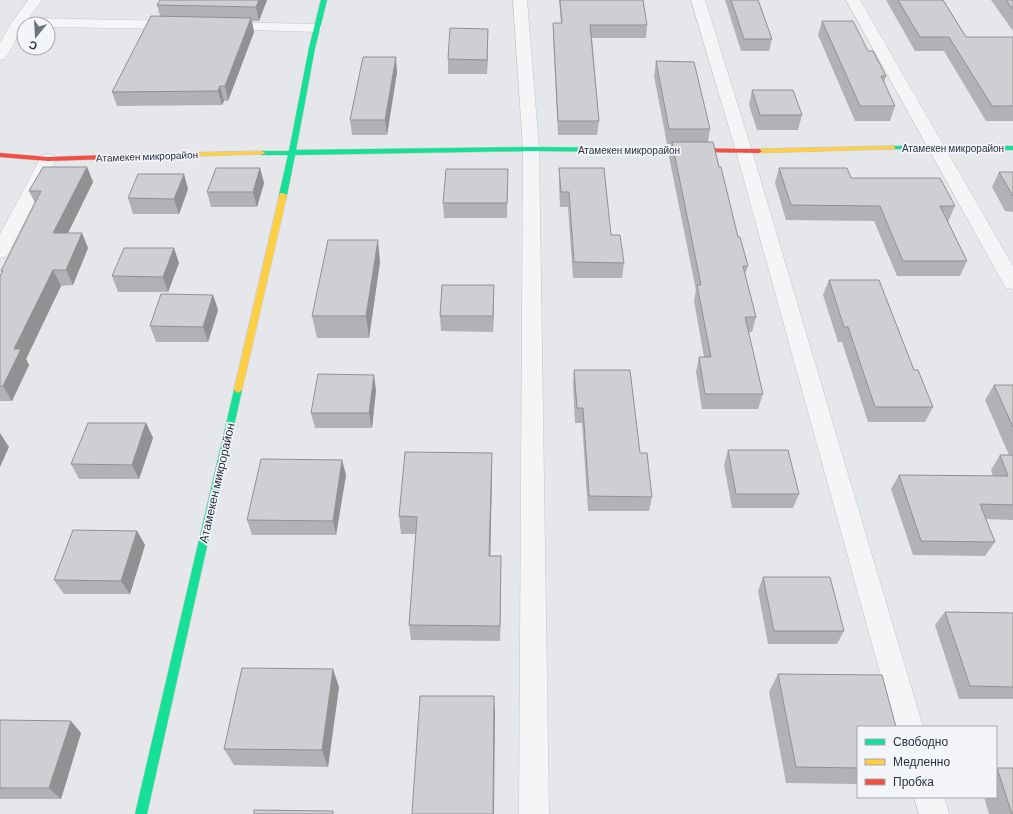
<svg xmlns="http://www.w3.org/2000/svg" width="1013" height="814" viewBox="0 0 1013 814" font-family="Barlow,sans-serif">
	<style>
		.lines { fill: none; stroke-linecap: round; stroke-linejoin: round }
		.street-casing { stroke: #c4c5c8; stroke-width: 1 }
		.fast-casing { stroke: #c4c5c8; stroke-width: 1 }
		.slow-casing { stroke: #c4c5c8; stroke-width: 1 }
		.jam-casing { stroke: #c4c5c8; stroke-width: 1 }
		.street { fill: #f5f5f7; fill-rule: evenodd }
		.fast { fill: #16e098; fill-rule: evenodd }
		.slow { fill: #ffcf43; fill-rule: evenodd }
		.jam { fill: #f24e42; fill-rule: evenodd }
		.wall { fill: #b1b2b5 }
		.shaded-wall { fill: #909193 }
		.building { fill: #cecfd2; stroke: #909193 }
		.labels { text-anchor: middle; stroke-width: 3.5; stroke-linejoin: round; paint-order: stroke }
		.far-street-label { font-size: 10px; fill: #2b3244; stroke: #f4f5f9 }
		.street-label { font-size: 12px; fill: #2b3244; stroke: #f4f5f9 }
	</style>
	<rect width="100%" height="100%" fill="#e6e7ea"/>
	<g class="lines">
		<defs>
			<path id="street" d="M28,0H42L29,18L177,21L182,22L184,25L182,28L177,29L48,27V24H24L7,56L5,59L0,60V43L12,22Z
				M513,0H527L539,149L549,814H519L523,149Z
				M691,0H705L752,151L923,727H895L736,151Z
				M846,0H860L1013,266V289L1006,288L1003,283Z
				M223,22L316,24L321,25L323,28L321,31L316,32L218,29L216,26L218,23Z
				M48,154L54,155L56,159L9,252L7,256L0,258V234L40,159L42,155Z
				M914,797H944L949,814H919Z"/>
			<path id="fast" d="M321,0H327L315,48L296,150L531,147L651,148L654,150L651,152L531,151L295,155L287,195L283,197H280L279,195L288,155H262L259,153L262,151H289L309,48Z
				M893,146H1013V150L891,149V147Z
				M238,387L242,390L147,814H135L234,390Z"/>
			<path id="slow" d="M893,146L895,147V149L759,153L756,151L759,149Z
				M262,151L265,153L264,154L140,158L137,156L140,154Z
				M280,193H283L287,195L242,390L238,393L234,390Z"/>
			<path id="jam" d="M651,148L759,149L762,151L759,153L649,151V149Z
				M0,153L48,157L140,154L143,156L140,158L48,161L0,157Z"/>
		</defs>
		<!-- street casing -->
		<use href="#street" class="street-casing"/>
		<!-- fast casing -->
		<use href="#fast" class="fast-casing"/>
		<!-- slow casing -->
		<use href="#slow" class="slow-casing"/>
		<!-- jam casing -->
		<use href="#jam" class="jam-casing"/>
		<!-- street -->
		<use href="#street" class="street"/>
		<!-- fast -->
		<use href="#fast" class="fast"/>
		<!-- slow -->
		<use href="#slow" class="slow"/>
		<!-- jam -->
		<use href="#jam" class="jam"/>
	</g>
	<!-- wall -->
	<path class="wall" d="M267,0L259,21H252L254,32L228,101H224L222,105L117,106L112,92L160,16L157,5Z
		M559,0H643L647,25L646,38H592L599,121L597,135H558L553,37V23H561Z
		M725,0H758L772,39L769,51H741Z
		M886,0H943L966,37H1013V121H986L944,51H915Z
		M991,0H1013V31Z
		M822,21L868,51L886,76L884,83L895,106L890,121H855L818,35Z
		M488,29L487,74H448V59Z
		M656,61L710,129L708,142L719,167L738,237L748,266L745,274L756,317L752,332H748L763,394L758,409H702L696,372L699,357H704L694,301L696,290L669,157L671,144H667L654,76Z
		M397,72L387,135H352L350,120Z
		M752,90L802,115L798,130H757L749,105Z
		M87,167L93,182L68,233H82L88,248L73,285L61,286L26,359L29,365L12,401H0V276L2,273L1,271L35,203L29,191Z
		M260,168L264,183L257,207H211L207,192Z
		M559,168L611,235L624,263L622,278H573L568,207H560L559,183Z
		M779,168L851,178L955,206L948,222L967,261L960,276H897L874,221L786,220L775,183Z
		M508,169L507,218H444L443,203Z
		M999,172H1013V212L1005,211L992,187Z
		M188,189L179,214H133L128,198Z
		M380,262L369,338H317L312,316Z
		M179,263L168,292H118L112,276Z
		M829,280L914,370L933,407L925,422H868L842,342H838L823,295Z
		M213,295L218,310L208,342H156L150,326Z
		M494,300L493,332L441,331L440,316Z
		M574,370L640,453L652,497L649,511H588L582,423H575L573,385Z
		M994,385H1013V520L986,519L995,542L985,556L913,555L891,489L899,475L993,476L991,470L1000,455H1009L985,400Z
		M376,390L372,428H315L311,413Z
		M146,423L153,438L139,479H79L71,464Z
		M728,450L799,494L793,508H732L724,465Z
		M342,460L346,475L336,535H252L247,520Z
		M492,471L490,556L501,572L500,641L411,640L409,625L416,534H401L399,516Z
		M137,531L145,545L130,594H64L54,580Z
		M763,577L844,631L837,644H768L758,591Z
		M945,612L1013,613V699H959L935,625Z
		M778,674L858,727V784L786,783L769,692Z
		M339,687L328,767L234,765L224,749Z
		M0,720L81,733L61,799H0Z
		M996,768H997L1013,814H989L984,797H996Z"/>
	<!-- shaded-wall -->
	<path class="shaded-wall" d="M259,0H267L259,21L256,7Z
		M251,18L254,32L228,101L225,86Z
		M488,29V43L487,74V60Z
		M396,57L397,72L387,135L385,120Z
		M220,86L224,101L222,105L218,91Z
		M87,167L93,182L60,249L53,233Z
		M260,168L264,183L257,207L253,192Z
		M184,174L188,189L179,214L174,199Z
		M82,233L88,248L73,285L66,270Z
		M378,240L380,262L369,338L366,316Z
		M174,248L179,263L168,292L163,277Z
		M53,270L61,286L26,359L29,365L12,401L3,386L14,349Z
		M494,285V300L493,332V316Z
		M213,295L218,310L208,342L203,327Z
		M374,375L376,390L372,428L369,413Z
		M146,423L153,438L139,479L132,465Z
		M0,433L9,447L0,467Z
		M492,453V471L490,572L489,556Z
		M342,460L346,475L336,535L333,521Z
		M137,531L145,545L130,594L121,581Z
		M501,556V572L500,641V626Z
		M333,669L339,687L328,767L322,750Z
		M494,696L495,713L494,814H493Z
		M71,721L81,733L61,799L49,788Z"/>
	<!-- building -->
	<path class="building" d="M160,0H259L256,7L157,5Z
		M560,0H643L647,25H590L599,121H558L553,23H562Z
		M731,0H758L772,39H744Z
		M898,0H943L966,37H1013V106H992L949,37H920Z
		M1006,0H1013V9Z
		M151,16L251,18L225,86H220L218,91L112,92Z
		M822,21H853L868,51H873L886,76H881L895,106H860Z
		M450,28L488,29L487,60L448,59Z
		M363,57H396L385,120H350Z
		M656,61L694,62L710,129H669Z
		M752,90H793L802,115H760Z
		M672,142H713L719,167H721L738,237H740L748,266H743L756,317H745L763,394H705L699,357H711L697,285H701Z
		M43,167H87L53,233H82L66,270H53L14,349H21L3,386H0V276L3,271H1L41,191H29Z
		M216,168H260L253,192H207Z
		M559,168H604L611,235H620L624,263L574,262L569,192H561Z
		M779,168H847L851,178H940L955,206H940L967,261H903L880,206L791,205Z
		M446,169H508L507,203H443Z
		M999,172H1013V196Z
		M138,174H184L174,199L128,198Z
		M328,240H378L366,316H312Z
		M124,248H174L163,277L112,276Z
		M829,280H879L914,370H918L933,407H875L848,327H844Z
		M442,285H494L493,316H440Z
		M161,294L213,295L203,327L150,326Z
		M574,370H630L640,453H647L652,497L589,496L583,408H577Z
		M318,374L374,375L369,413H311Z
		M994,385H1013V427Z
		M88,423H146L132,465L71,464Z
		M728,450H788L799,494H736Z
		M405,452L492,453L489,556H501L500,626L409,625L417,517L399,516Z
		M1000,455H1013V505L980,504L995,542L921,541L899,475L1008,476Z
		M261,459L342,460L333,521L247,520Z
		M73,530L137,531L121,581L54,580Z
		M763,577H830L844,631H774Z
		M945,612L1013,613V687L970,686Z
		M242,668L333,669L322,750L224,749Z
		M778,674L882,675L896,727H858V768L796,767Z
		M420,696H494L493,814H412Z
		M0,720L71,721L49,788H0Z
		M997,768H1013V814H1012Z
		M254,810L333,811V814H254Z"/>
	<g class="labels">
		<!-- far-street labels -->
		<g class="far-street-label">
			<text x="953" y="152">Атамекен микрорайон</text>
			<text x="629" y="154">Атамекен микрорайон</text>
			<text transform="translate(147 156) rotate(-2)" y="4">Атамекен микрорайон</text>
		</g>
		<!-- street labels -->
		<g class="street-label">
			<text transform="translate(217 483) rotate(-77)" y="4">Атамекен микрорайон</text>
		</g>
	</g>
	<!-- legend -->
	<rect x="857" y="726" width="140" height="72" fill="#f4f5f9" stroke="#a4a7b1"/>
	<rect x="865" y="739" width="20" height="6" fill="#16e098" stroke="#a4a7b1"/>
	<text x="893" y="746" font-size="12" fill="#2b3244">Свободно</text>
	<rect x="865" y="759" width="20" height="6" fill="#ffcf43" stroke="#a4a7b1"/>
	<text x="893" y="766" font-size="12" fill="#2b3244">Медленно</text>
	<rect x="865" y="779" width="20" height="6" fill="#f24e42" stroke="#a4a7b1"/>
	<text x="893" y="786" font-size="12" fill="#2b3244">Пробка</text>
	<!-- north arrow -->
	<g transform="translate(36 36) rotate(198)"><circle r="19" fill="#f4f5f9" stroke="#a4a7b1"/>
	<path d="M0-3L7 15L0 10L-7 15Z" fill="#6c717e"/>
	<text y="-6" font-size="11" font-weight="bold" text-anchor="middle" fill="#2b3244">С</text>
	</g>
</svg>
